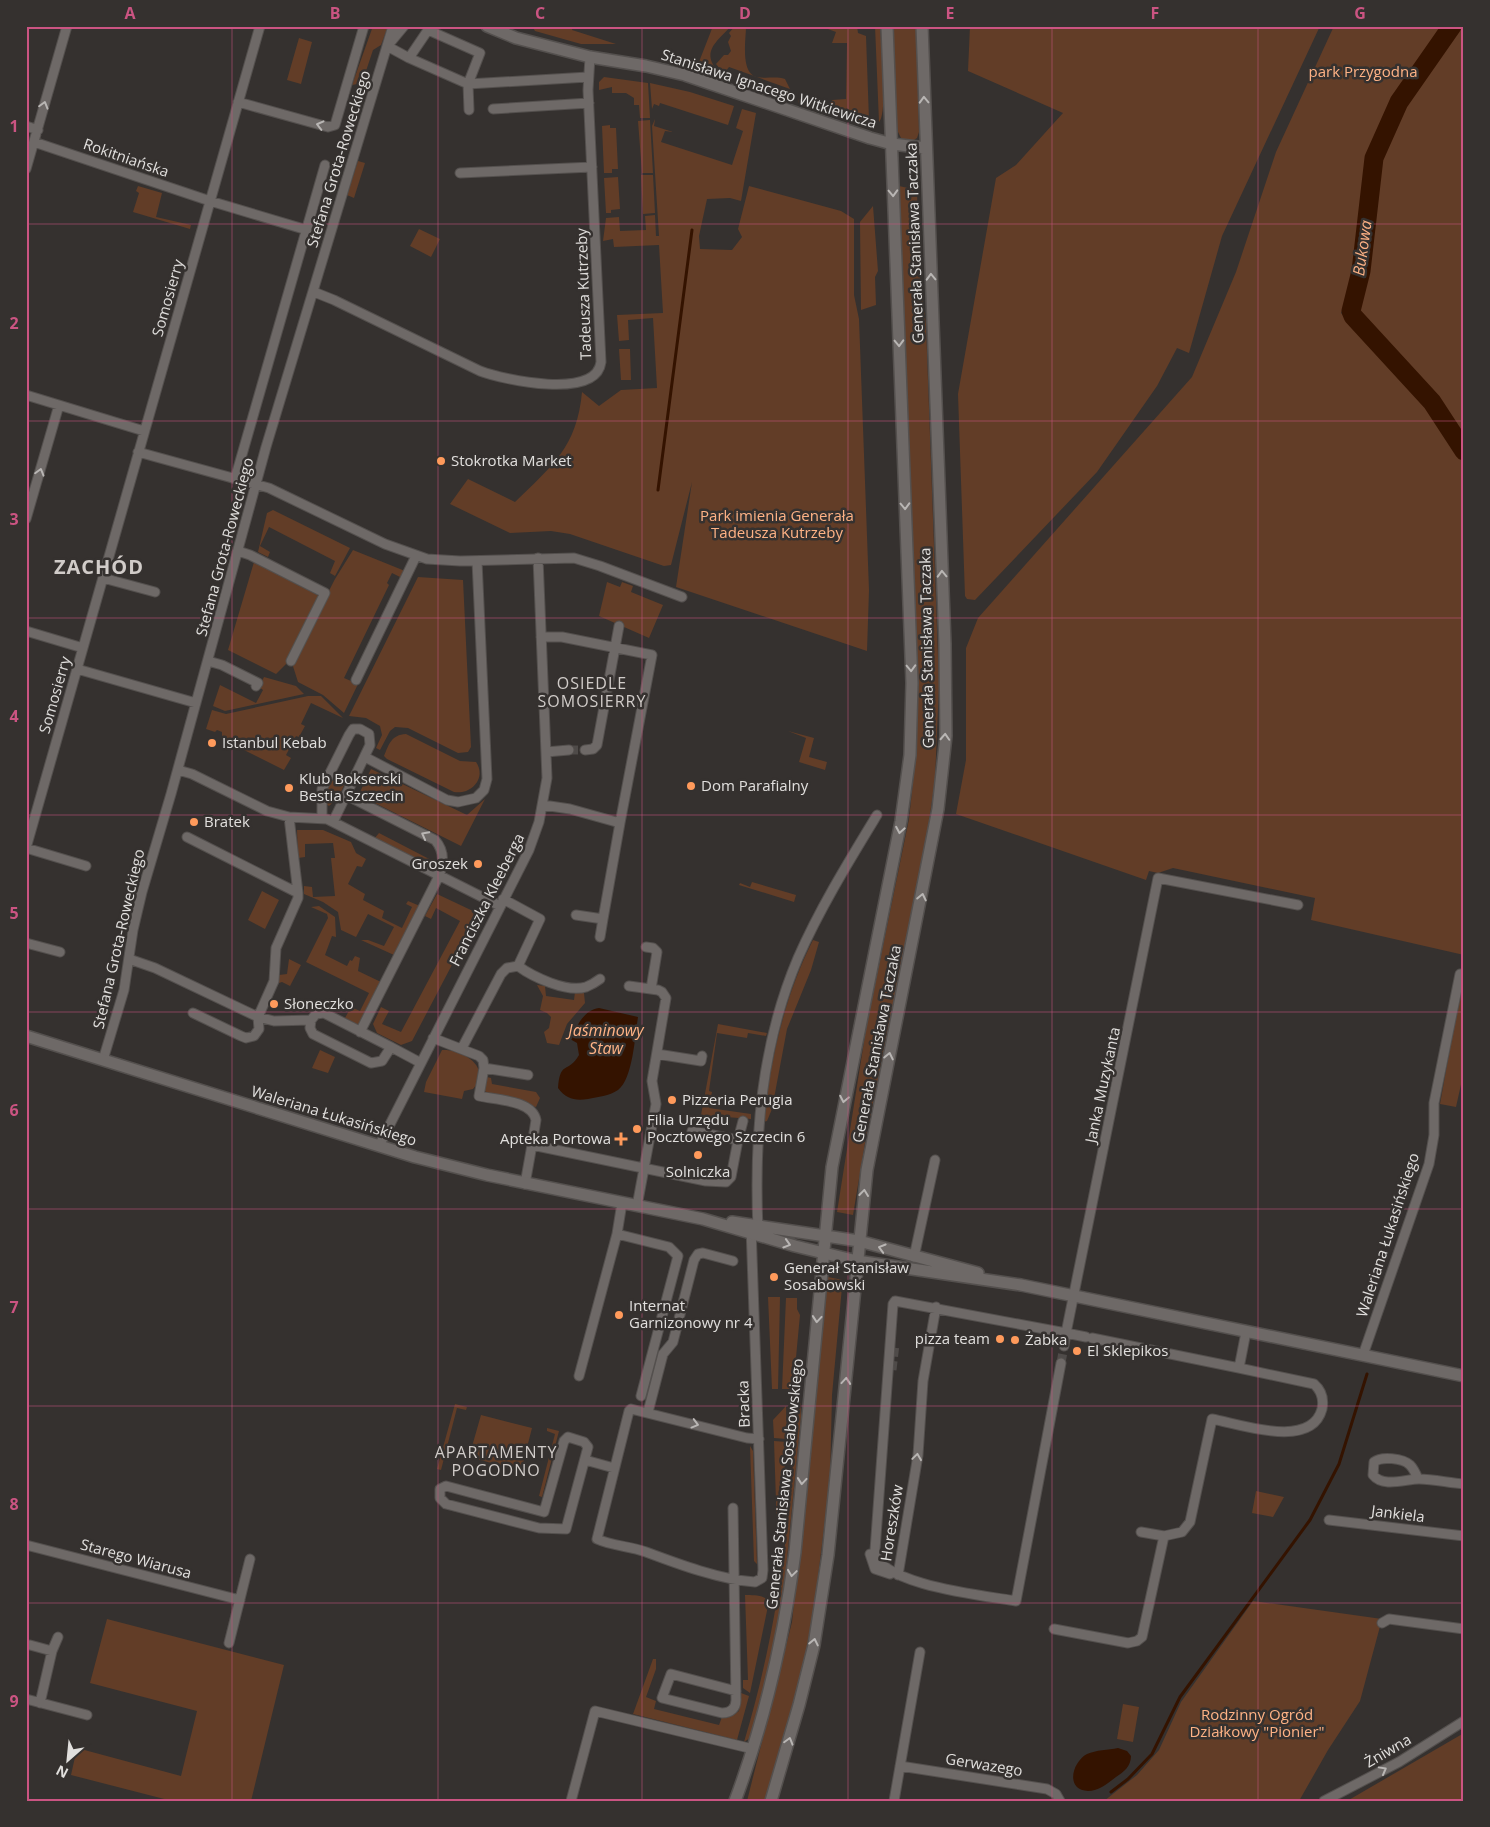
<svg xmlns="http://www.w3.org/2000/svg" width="1490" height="1827" viewBox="0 0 1490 1827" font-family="'Open Sans',sans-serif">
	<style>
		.green { fill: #623d27 }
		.water { fill: #341300 }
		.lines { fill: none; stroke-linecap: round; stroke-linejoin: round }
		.stream { stroke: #341300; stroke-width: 3 }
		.river { stroke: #341300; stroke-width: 19 }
		.street-tunnel { stroke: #4f4b49; stroke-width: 9; stroke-dasharray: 9 4.5; stroke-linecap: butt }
		.street-casing { stroke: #54504e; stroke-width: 11 }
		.secondary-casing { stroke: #54504e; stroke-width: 14 }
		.street { stroke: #6e6967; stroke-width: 9 }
		.secondary { stroke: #6e6967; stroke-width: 11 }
		.oneway { stroke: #b9b6b4 }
		.grid { fill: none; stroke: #cb5482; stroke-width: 1; stroke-opacity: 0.55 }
		.poi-dot { fill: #ff9a5b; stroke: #35312f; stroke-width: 2 }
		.labels { text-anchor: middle; stroke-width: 5; stroke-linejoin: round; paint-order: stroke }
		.park-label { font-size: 15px; fill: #feb285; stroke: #35312f }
		.street-label { font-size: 15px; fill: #e1dfdd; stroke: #35312f }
		.poi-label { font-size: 15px; fill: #e1dfdd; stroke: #35312f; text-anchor: start }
		.water-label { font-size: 16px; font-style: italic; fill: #feb285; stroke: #35312f }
		.neighbourhood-label { font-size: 16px; letter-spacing: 1px; fill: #d1ccc9; stroke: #35312f }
		.district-label { font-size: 20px; font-weight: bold; letter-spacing: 1px; fill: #d1ccc9; stroke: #35312f }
		.neatline { fill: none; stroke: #cb5482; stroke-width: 2 }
		.grid-label { font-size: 16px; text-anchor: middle; font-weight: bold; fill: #cb5482 }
	</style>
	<rect width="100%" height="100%" fill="#35312f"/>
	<!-- green -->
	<path class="green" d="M373,26H388L381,45L373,50L362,83L352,85Z
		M532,26H573L572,30L616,44H581L535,31Z
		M713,26H731C720,39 700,51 717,70C721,74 727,76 730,78L697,67Z
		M735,26H746C746,40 740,73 757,77C767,79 776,76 785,79L790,89L729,67L726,71L721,70L716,64L724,55H728L731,51L728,42L731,36L729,33Z
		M820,26H857L858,33L866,36L869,120L863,126L827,114L832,100L846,99L847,43H832L836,32Z
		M875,26H880C881,43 888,113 879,122Z
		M892,26H916L919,132L917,138L911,142L901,138L897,130Z
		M970,26H1320L1222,236L1189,353L1177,348L1157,386L1097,472L975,600L967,599L965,596L958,394L996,178L1016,165L1063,113L968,71Z
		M1334,26H1464V442L1442,408L1369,328L1356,308L1345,305L1341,313L1432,412L1464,462V955L1311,920L1315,898L1173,868L1158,873L1149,871L1146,880L956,814L966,760V648L978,618L1192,377L1236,272L1276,152Z
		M299,38L312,42L301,84L287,80Z
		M604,77L648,83L650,118H640L639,105H634V98L626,93H612V87L599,90V82Z
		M650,83L690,92L734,106L728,125L660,103L659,106L654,104L652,109Z
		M800,95L816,100L826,101L828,105L824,113L800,105L798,102Z
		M742,109L756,113L741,201L730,198L707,199L699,236L700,249L732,250L742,237L738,229L749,186L841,211L854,219V295L859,319L869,590L867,651L676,587L692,482L671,565L664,566L570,534L551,531L510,533L450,504L468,479L515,502C552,466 577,447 582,392L599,406L621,390L657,388L653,318L628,320L629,340L619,341L617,315L663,313L659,245L614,247L613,239L603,241L606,218L619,217L620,231L646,230L645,216L655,215L656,236H659L652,126L655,119L654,126L673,132L665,131L661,142L732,165L743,131L736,128Z
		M650,120L653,173H642L638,121Z
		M610,125V128H616L618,169H612V173H604L602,126Z
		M358,161L365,163L354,198L347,195Z
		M641,175H653L655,213L643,214Z
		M618,177L620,209L611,210V213H606L604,178Z
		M138,186L162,193L156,217L191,225L190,229L133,212L139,193L136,191Z
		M899,186L917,190L919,269L926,325L939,685L935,780L922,869L866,1137L853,1215L837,1212L866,1029L909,819L916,754L917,682Z
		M873,206L878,271L875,277L876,305L861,310L860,222Z
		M419,229L440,239L431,257L410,246Z
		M619,349H630L631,380H621Z
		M273,510L350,548L335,576L330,573L335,561L269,527L260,546L270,552L268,557L258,552L267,513Z
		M353,550L405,571L402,578L392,573L387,583L389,585L344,678L358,684L344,713L323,695L298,682L292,663L335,579Z
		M254,562L321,597L287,663L276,674L228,650Z
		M418,577L463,580L471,747L468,752L458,753L408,728L395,727L390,731L380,750L376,748L382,735L380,726L366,718L349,716Z
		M607,582L620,587L622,582L633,586L631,592L663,605L649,638L599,616Z
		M264,677L296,686L304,694L225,711L213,706L220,685L256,703L263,690L259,687Z
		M308,696H321L343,718L311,703L301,724L305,726L299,737L296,736L286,755L291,758L284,770L222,739V732L217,730L215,732L206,729L212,710L226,714Z
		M788,731L814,738L809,757L827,762L825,770L799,762L806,738Z
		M406,734L460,761L476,762C487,778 471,795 454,792L387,759L384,756C389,744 391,735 406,734Z
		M371,769L467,815L485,799L461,846L363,797L359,794Z
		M336,777L346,781L338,798L329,806L325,803L326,790L330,779L333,781Z
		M297,830H323L351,842L356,853L366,859L362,867L357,866L348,884L365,894L363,900L384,911L382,918L402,928L412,907L406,904L408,901L420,906L394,955L361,940H368L384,946L394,927L368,914L356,937L341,930L338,912L323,902L304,894V886L312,887L313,897L335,896L331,858H335L333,843L305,844V857L298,858Z
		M379,833L435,862L429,867L374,839Z
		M752,882L796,895L794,902L739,885L740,883L750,887Z
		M262,891L279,900L265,929L248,920Z
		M437,894L473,911L475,921L412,1041L401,1045L377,1033L373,1024L381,1007L389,1011L382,1024L401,1032L460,921L436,908L431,919L425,916Z
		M319,906L335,917L336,937L332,936L325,955L347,966L350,960L352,961L355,956L360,958L358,971L381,982L358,1025L345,1018L351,1007L360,1011L369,993L306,962L328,918L327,914L311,907Z
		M813,940L819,942L811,970L787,1029L772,1109L767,1121L763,1122C771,1059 784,997 813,940Z
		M289,959L301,965L290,986L282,982L279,983V975L287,974Z
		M1464,970V1071L1456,1107L1440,1104Z
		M537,985L545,986L546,996L574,1000L575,992L584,993L585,1003L567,1024L559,1045L547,1043L544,1032L549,1028L551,1017L547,1013L540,1010L543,996Z
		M718,1024L767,1033L766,1036L748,1033L747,1038L717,1033L709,1091L712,1092L709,1108L751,1114V1119L701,1115Z
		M320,1050L335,1057L328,1073L312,1068Z
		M442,1050C463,1049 493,1068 473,1089L464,1091L462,1099L424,1092L426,1082Z
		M487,1077L491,1078L492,1084L536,1092L540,1098L536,1107L493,1096L483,1090Z
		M828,1277L843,1280L842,1287L832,1395L830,1479L812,1626L794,1702L765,1801H747L792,1622Z
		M768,1297H780L778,1389H772Z
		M786,1298H797V1309L800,1315L793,1389H782Z
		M800,1392L801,1417L784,1589L769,1673L750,1738L744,1742C767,1666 781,1588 789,1509C792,1473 797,1436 793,1399Z
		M455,1404L467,1407L466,1410L457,1408L441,1470L437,1469Z
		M786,1406L787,1439L774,1438L773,1420Z
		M481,1415L532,1428L521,1471L469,1457Z
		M547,1428L559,1431L542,1497L539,1496L555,1434L547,1431Z
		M774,1441L787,1442L779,1532H777Z
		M750,1446L753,1451L757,1564L754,1561Z
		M1256,1491L1284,1497L1273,1517L1252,1513Z
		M745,1595C753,1595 764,1595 769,1601L750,1693L743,1688V1680H748Z
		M1253,1601L1382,1619L1360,1701L1328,1750L1299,1801H1104L1137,1775L1159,1750L1181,1702Z
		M107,1619L284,1665L251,1801H172L71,1775L77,1748L181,1776L197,1711L90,1683Z
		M653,1659H656V1669L646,1697L656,1701L654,1709L719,1725L722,1717L732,1716L739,1711L741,1693L749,1696L737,1740L633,1714Z
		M1123,1704L1139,1707L1133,1742L1117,1739Z
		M1464,1733V1801H1347Z"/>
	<!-- water -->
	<path class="water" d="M599,1008L638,1017C635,1035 633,1079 618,1090C609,1096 598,1097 588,1099C575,1101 566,1099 558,1088C560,1060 568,1074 579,1055L577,1043L570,1039C577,1027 583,1010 599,1008Z
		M1118,1748L1127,1751L1131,1756C1131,1766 1124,1772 1116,1777C1108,1783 1099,1791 1088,1791C1065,1790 1072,1762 1087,1754C1096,1750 1108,1750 1118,1748Z"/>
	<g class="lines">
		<!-- stream -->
		<path class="stream" d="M658,490L692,230
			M1111,1792L1128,1779L1152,1754L1180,1697L1310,1520L1339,1464L1367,1374"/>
		<!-- river -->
		<path class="river" d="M1452,26L1399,102L1374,158L1361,271L1351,311L1353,316L1432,402L1464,451"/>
		<!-- street-tunnel -->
		<path class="street-tunnel" d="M569,750H585
			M1061,1363L1064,1346
			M892,1370L895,1344"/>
		<defs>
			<path id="street" d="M389,44L404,26
				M387,46L409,58L468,84L588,77
				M409,58L428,30L480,53L468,84L469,110
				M238,102L328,127L335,125L364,26
				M493,109L589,103
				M26,126L38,130
				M34,142L210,201L307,230
				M26,169L67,26
				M460,173L592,167
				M314,292L334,300L480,371C504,380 596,400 601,362L588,90L590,57
				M26,395L144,431
				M138,452L269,488L385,544L427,559L460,561L574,558L600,566L682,597
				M235,479L325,165
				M26,519L59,405
				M238,551L250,555L325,593L291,661
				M103,578L155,592
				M26,631L83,648
				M541,637H562L652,655L620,823
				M208,661L222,665L258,683L256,686
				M77,669L196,703
				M356,680L416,556
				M585,750L593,749L597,745L619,626
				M546,752L569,750
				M365,757L447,800L458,802L476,798L484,790L487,779L486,757L477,561
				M178,770L192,774L267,811L289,817L327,819L500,906
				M346,795L435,840C444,850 444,863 439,876L360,1032
				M543,805L570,809L620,823L603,919L576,915
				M289,817L298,893
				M322,818V789L349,735L353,729H360L369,734L370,745L333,822
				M187,837L298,893V898L276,948L274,981L258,1017L259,1029L254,1036L246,1038L241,1036L193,1013
				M86,866L26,848L260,26
				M600,937L603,919
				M26,943L60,952
				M646,947L653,948L657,952L651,989
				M129,959L155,968L258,1017L274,1021L311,1020L316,1014L324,1013L391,1047
				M518,966C533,977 567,993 586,987C591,985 596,982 600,979
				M629,986L658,990L662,992L666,998L652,1081L656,1104L637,1206
				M311,1020L310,1028L313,1034L371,1063L382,1061L391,1047L421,1063
				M433,1038L479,1056L483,1060L484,1068L528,1075
				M462,1048L501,974L507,968L518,966L540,919L503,899
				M657,1054L701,1061L702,1056
				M103,1060L124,990L133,930L142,892L171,794L266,447L393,26
				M484,1068L479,1096C496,1100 532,1100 536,1120L532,1145
				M738,1140L743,1121
				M379,1146L529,850L539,822L547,778L538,558
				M525,1184L532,1145L706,1181L726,1182L731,1177L738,1140L692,1131
				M622,1203L617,1234L669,1247L678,1256L641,1396
				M751,1227L763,1570L762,1578L755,1582C721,1580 678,1564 646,1552C630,1546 612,1546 597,1539L629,1411L631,1409L747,1438L759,1439
				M758,1230C754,1137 761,1045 798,958C820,908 849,861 877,815
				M914,1257L935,1160
				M1086,1337L1066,1333L1158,878L1298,905
				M1092,1338L1239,1368
				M1363,1355L1429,1164L1434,1135V1103L1460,974
				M1061,1363L1016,1601C988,1596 876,1585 875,1550L893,1304L895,1301L1066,1333L1064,1346
				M579,1376L617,1234
				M648,1412L663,1354L673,1342L694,1260L698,1254L703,1253L733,1261
				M568,1437L584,1442L588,1447L566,1529L539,1528L446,1504L440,1498V1489L446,1486L544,1512L564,1441Z
				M585,1460L614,1468
				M1418,1479C1416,1474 1413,1468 1410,1465C1403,1458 1381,1456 1374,1462L1373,1475C1383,1488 1406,1479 1419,1479C1434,1479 1449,1483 1464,1484
				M733,1508L736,1700C736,1708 731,1713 722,1713L662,1698L671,1674L736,1691
				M1329,1520L1464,1536
				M1141,1532L1164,1536
				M26,1545L240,1600
				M870,1554L875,1569L890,1574
				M898,1575L918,1455L923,1381L936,1307
				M1382,1623L1389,1619L1464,1629
				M1054,1629L1128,1643L1137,1641L1142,1637L1164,1536L1182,1532L1190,1522L1212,1419C1240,1424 1311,1450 1322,1409C1324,1399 1322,1391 1314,1384L1239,1368L1246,1332
				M229,1643L250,1559
				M30,1645L52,1651
				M26,1699L87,1715
				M40,1703L52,1651L58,1637
				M900,1766L1047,1789L1056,1794L1060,1801
				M571,1801L595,1711L753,1749
				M894,1801L920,1652
				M1324,1801L1399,1762L1464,1721"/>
			<path id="secondary" d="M487,26L516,38L590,57L646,66L685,75L870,138L892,144L926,148
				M26,1036L415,1157L487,1175L703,1219L795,1246L857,1261L1021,1285L1464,1376
				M732,1222L859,1241L978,1273
				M735,1801C765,1720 784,1637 795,1552L832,1167L901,821L910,755L912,683L887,26
				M771,1801L799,1705L814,1645L828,1555L867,1170L938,809L946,736L945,644L922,26"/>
		</defs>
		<!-- street casing -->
		<use href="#street" class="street-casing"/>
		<!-- secondary casing -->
		<use href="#secondary" class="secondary-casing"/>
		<!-- street -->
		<use href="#street" class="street"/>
		<!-- secondary -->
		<use href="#secondary" class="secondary"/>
	</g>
	<!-- one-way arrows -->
	<defs><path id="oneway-chevron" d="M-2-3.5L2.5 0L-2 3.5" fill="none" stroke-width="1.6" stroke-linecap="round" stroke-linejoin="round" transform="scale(1.25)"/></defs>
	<g class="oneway">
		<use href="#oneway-chevron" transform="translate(924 100) rotate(-92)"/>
		<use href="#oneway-chevron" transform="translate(44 105) rotate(-74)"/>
		<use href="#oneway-chevron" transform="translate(320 125) rotate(-166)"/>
		<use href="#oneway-chevron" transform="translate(893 193) rotate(88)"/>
		<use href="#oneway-chevron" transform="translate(931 277) rotate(-92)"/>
		<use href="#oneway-chevron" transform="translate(899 343) rotate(88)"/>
		<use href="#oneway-chevron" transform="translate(40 472) rotate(-74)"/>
		<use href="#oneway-chevron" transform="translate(905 506) rotate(88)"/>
		<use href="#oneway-chevron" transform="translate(942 574) rotate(-92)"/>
		<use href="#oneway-chevron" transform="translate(911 668) rotate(88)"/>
		<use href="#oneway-chevron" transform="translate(945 737) rotate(-87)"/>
		<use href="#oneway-chevron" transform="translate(900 830) rotate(100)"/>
		<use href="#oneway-chevron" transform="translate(425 835) rotate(-152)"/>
		<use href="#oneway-chevron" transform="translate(922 897) rotate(-78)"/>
		<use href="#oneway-chevron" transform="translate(889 1056) rotate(-78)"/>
		<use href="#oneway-chevron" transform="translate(844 1099) rotate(101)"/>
		<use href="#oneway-chevron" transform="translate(864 1193) rotate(-83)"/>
		<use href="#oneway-chevron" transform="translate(787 1244) rotate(17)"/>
		<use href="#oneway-chevron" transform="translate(882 1248) rotate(-164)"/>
		<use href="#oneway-chevron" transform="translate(817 1319) rotate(95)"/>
		<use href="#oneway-chevron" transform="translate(846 1381) rotate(-85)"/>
		<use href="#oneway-chevron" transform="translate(695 1424) rotate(15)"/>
		<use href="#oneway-chevron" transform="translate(917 1457) rotate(-82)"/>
		<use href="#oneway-chevron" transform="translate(802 1481) rotate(95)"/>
		<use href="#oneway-chevron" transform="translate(792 1573) rotate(98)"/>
		<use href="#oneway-chevron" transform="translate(814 1642) rotate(-78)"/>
		<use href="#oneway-chevron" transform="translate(789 1741) rotate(-74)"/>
		<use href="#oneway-chevron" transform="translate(1383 1770) rotate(-29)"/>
	</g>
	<!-- grid -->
	<path class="grid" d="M232,26V1801M438,26V1801M642,26V1801M848,26V1801M1052,26V1801M1258,26V1801M26,224H1464M26,421H1464M26,618H1464M26,815H1464M26,1012H1464M26,1209H1464M26,1406H1464M26,1603H1464"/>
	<!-- markers -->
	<g class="poi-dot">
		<circle cx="441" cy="461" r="5"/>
		<circle cx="212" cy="743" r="5"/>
		<circle cx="691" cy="786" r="5"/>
		<circle cx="289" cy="788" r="5"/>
		<circle cx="194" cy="822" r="5"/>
		<circle cx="478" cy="864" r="5"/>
		<circle cx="274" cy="1004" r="5"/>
		<circle cx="672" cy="1100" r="5"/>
		<circle cx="637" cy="1129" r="5"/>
		<path d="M618.5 1131.5h5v5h5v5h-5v5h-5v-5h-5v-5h5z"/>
		<circle cx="698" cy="1155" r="5"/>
		<circle cx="774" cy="1277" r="5"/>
		<circle cx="619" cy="1315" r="5"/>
		<circle cx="1000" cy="1339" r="5"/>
		<circle cx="1015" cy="1340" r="5"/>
		<circle cx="1077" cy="1351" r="5"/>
	</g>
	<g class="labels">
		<!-- park labels -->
		<g class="park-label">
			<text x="1363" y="77">park Przygodna</text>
			<text x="777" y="521">Park imienia Generała<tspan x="777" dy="17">Tadeusza Kutrzeby</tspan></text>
			<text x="1257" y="1720">Rodzinny Ogród<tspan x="1257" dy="17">Działkowy "Pionier"</tspan></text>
		</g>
		<!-- street labels -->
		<g class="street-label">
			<text transform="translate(769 89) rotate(18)" y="5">Stanisława Ignacego Witkiewicza</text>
			<text transform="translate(126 158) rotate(19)" y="5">Rokitniańska</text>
			<text transform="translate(339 159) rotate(-73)" y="5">Stefana Grota-Roweckiego</text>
			<text transform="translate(915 243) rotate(-92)" y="5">Generała Stanisława Taczaka</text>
			<text transform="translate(584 294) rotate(-92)" y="5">Tadeusza Kutrzeby</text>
			<text transform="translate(168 298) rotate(-74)" y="5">Somosierry</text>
			<text transform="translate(225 547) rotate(-75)" y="5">Stefana Grota-Roweckiego</text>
			<text transform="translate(927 648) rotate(-91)" y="5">Generała Stanisława Taczaka</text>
			<text transform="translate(55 695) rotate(-74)" y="5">Somosierry</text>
			<text transform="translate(487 900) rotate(-63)" y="5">Franciszka Kleeberga</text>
			<text transform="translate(119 939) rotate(-77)" y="5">Stefana Grota-Roweckiego</text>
			<text transform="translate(877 1044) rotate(-79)" y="5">Generała Stanisława Taczaka</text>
			<text transform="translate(1103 1085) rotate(-78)" y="5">Janka Muzykanta</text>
			<text transform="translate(334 1116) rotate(17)" y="5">Waleriana Łukasińskiego</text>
			<text transform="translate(1388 1235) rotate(-72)" y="5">Waleriana Łukasińskiego</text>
			<text transform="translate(744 1404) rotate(-92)" y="5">Bracka</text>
			<text transform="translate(785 1484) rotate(-84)" y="5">Generała Stanisława Sosabowskiego</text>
			<text transform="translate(1398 1514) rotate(7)" y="5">Jankiela</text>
			<text transform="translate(892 1523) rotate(-81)" y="5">Horeszków</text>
			<text transform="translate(136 1559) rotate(15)" y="5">Starego Wiarusa</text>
			<text transform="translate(1388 1751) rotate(-30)" y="5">Żniwna</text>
			<text transform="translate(984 1765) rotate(9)" y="5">Gerwazego</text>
		</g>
		<!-- poi labels -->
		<g class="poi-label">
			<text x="451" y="466">Stokrotka Market</text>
			<text x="222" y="748">Istanbul Kebab</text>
			<text x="299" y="784">Klub Bokserski<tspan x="299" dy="17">Bestia Szczecin</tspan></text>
			<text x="701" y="791">Dom Parafialny</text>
			<text x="204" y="827">Bratek</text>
			<text x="468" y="869" text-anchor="end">Groszek</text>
			<text x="284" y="1009">Słoneczko</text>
			<text x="682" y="1105">Pizzeria Perugia</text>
			<text x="647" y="1125">Filia Urzędu<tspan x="647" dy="17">Pocztowego Szczecin 6</tspan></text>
			<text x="611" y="1144" text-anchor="end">Apteka Portowa</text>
			<text x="698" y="1177" text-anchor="middle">Solniczka</text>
			<text x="784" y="1273">Generał Stanisław<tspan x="784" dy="17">Sosabowski</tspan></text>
			<text x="629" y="1311">Internat<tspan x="629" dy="17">Garnizonowy nr 4</tspan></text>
			<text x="990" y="1344" text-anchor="end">pizza team</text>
			<text x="1025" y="1345">Żabka</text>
			<text x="1087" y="1356">El Sklepikos</text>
		</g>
		<!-- water labels -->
		<g class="water-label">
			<text transform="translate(1362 248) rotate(-82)" y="6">Bukowa</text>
			<text x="606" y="1036">Jaśminowy<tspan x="606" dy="18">Staw</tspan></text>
		</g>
		<!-- neighbourhood labels -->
		<g class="neighbourhood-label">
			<text x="592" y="689">OSIEDLE<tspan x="592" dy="18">SOMOSIERRY</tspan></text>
			<text x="496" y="1458">APARTAMENTY<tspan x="496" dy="18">POGODNO</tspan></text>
		</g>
		<!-- district labels -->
		<g class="district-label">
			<text x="99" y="574">ZACHÓD</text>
		</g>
	</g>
	<!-- border -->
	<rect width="1490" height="1827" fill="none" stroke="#35312f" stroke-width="55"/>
	<!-- north arrow -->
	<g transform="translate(68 1760) rotate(207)" stroke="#35312f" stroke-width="4" paint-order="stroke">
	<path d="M0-4L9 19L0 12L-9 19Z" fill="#e1dfdd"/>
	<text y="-8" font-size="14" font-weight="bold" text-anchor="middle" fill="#e1dfdd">N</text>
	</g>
	<rect x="28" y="28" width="1434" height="1772" class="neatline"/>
	<g class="grid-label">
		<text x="130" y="19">A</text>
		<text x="335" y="19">B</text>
		<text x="540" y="19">C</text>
		<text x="745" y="19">D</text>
		<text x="950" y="19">E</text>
		<text x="1155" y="19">F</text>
		<text x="1360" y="19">G</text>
		<text x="14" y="132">1</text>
		<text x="14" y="329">2</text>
		<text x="14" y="525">3</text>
		<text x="14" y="722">4</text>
		<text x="14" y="919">5</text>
		<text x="14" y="1116">6</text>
		<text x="14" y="1313">7</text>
		<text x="14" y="1510">8</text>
		<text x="14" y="1707">9</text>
	</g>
</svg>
